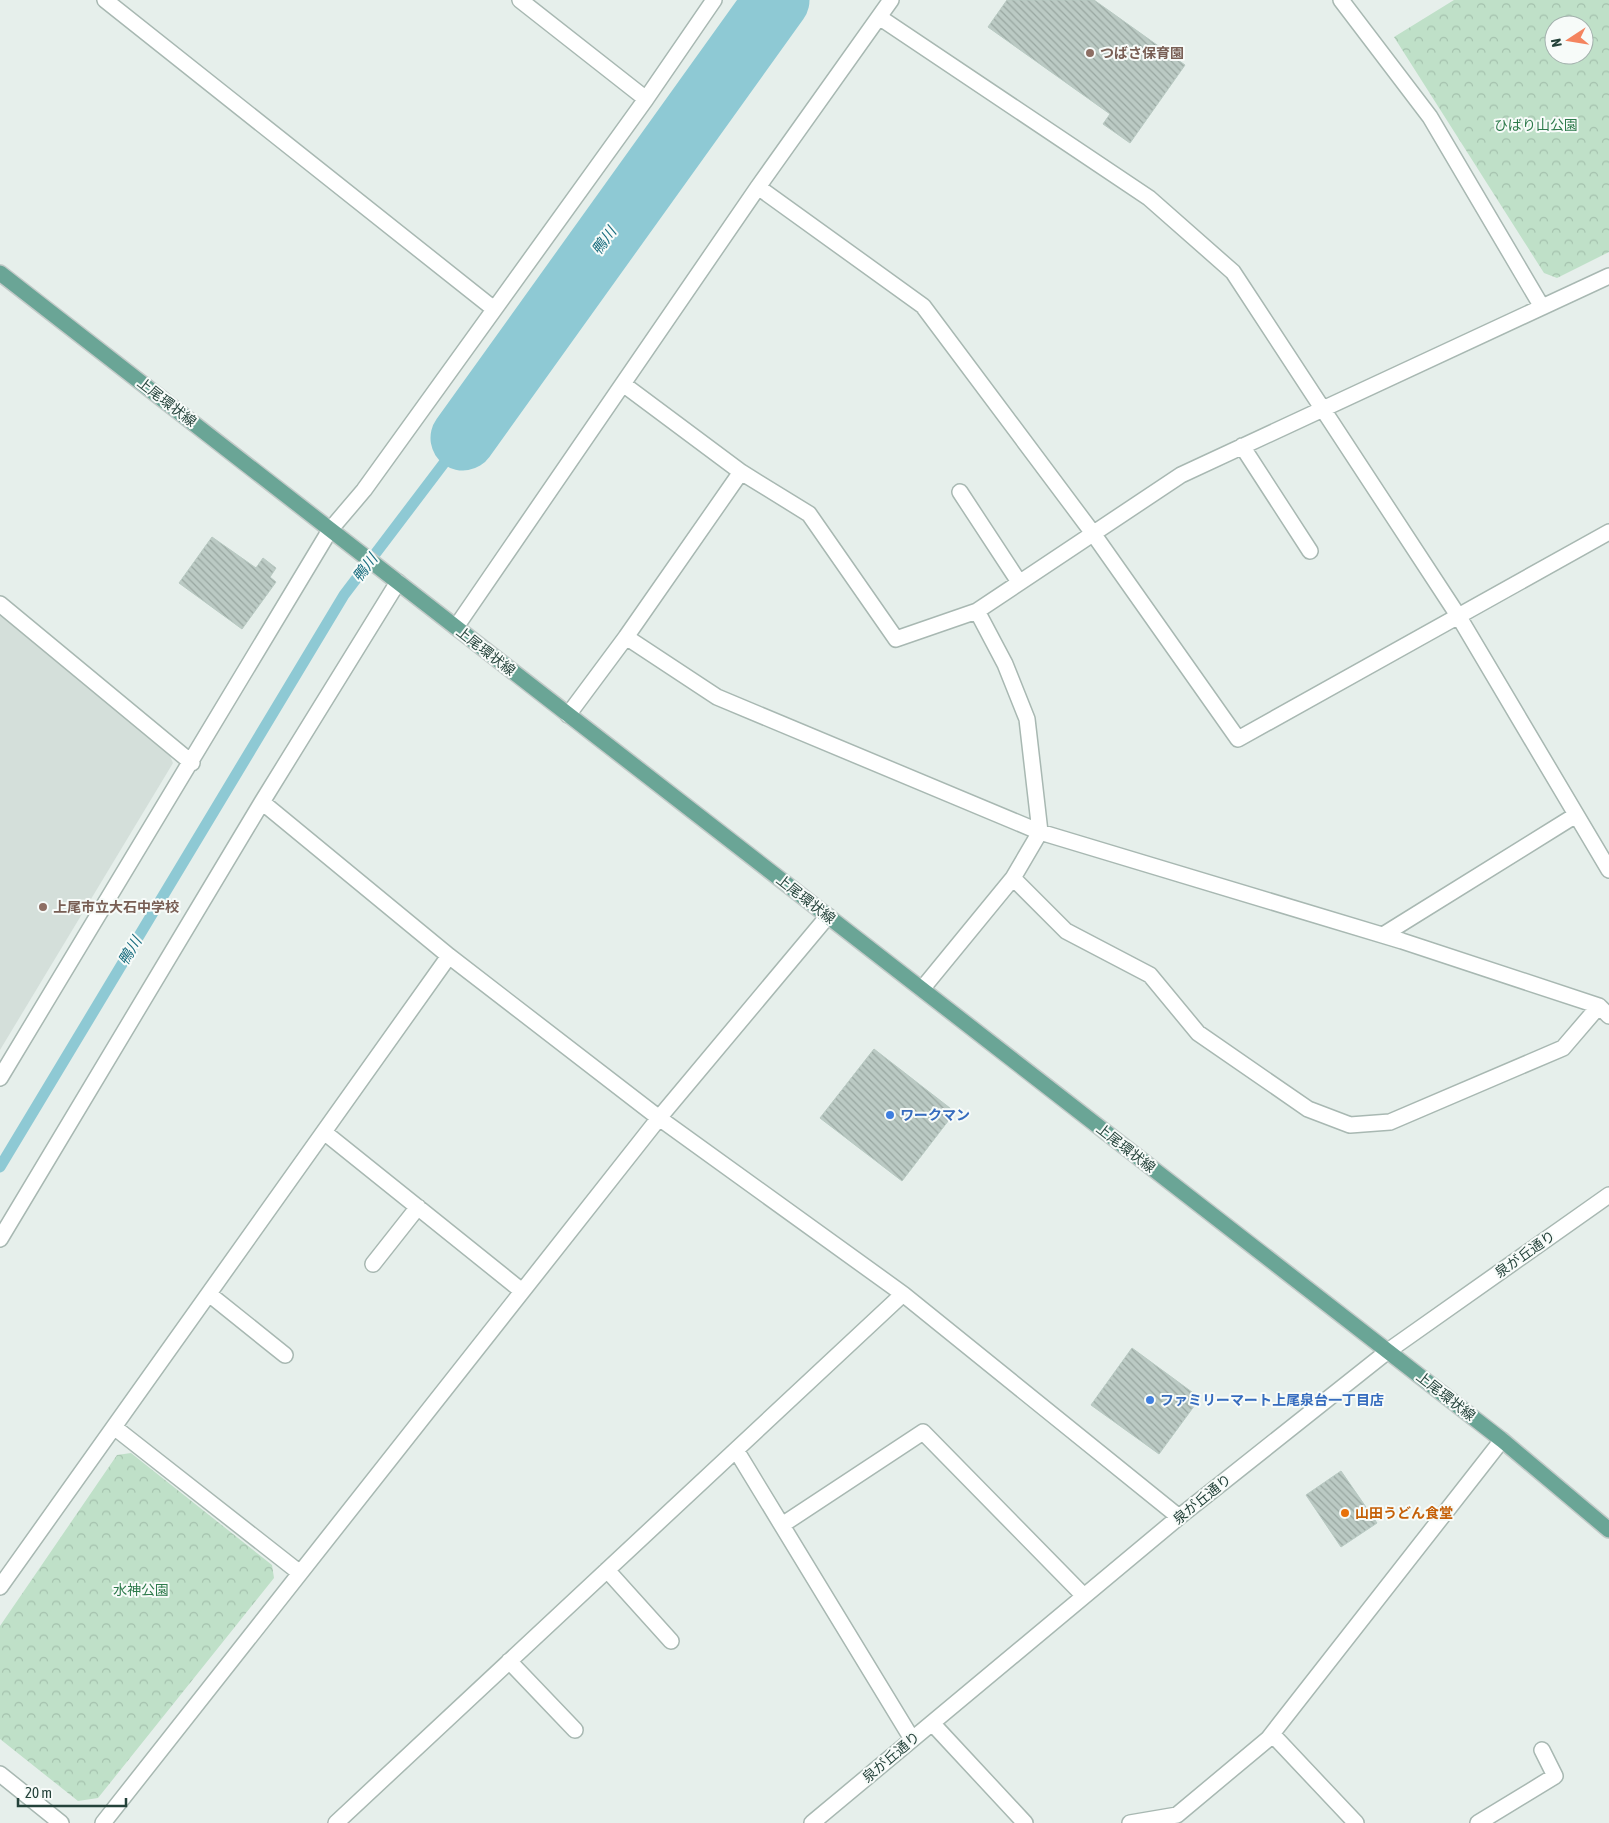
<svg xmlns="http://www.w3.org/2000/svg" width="1609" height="1823" viewBox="0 0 1609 1823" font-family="'Asap Condensed','Noto Sans JP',sans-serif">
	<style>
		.built { fill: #d4dfda }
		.park { fill: url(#park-crowns); fill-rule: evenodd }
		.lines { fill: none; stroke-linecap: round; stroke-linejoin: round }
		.stream { stroke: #8ec9d4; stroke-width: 11 }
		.river { stroke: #8ec9d4; stroke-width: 65 }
		.building { fill: url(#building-back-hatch); stroke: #b8c9c2 }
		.minor-casing { stroke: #a8b8b2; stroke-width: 18 }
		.major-casing { stroke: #c2cac8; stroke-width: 18 }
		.minor { stroke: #fff; stroke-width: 15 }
		.major { stroke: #6aa596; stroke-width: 15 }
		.education-dot { fill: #8d6e63; stroke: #f7fbf9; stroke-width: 2 }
		.shop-dot { fill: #3f7fe0; stroke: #f7fbf9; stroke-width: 2 }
		.food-dot { fill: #e8710a; stroke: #f7fbf9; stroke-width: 2 }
		.labels { text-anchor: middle; stroke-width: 4; stroke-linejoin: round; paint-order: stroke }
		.education-label { font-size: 14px; font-weight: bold; fill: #785e54; stroke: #f7fbf9; text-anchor: start }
		.park-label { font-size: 14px; fill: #2d7a4b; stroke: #f7fbf9 }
		.street-label { font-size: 14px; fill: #24423a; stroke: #f7fbf9 }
		.shop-label { font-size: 14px; font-weight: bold; fill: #366cbe; stroke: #f7fbf9; text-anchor: start }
		.food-label { font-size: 14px; font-weight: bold; fill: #c56008; stroke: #f7fbf9; text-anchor: start }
		.water-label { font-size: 15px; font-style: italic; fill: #1c6f80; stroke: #f7fbf9 }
	</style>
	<defs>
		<pattern id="park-crowns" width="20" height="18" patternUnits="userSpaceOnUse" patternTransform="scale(1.25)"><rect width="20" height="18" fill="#bfe0c8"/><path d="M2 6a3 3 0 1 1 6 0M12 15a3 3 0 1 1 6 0" fill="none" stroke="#a4c1ad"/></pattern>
		<pattern id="building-back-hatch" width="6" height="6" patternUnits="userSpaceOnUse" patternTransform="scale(1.25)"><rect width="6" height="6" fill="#bbcac4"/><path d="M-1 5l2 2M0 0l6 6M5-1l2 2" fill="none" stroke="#98a6a0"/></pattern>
	</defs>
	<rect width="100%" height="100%" fill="#e6efeb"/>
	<!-- built -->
	<path class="built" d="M0,613L167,749L173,763L0,1050Z"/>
	<!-- park -->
	<path class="park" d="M1454,0H1609V252L1557,278L1544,273L1394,37ZM1554,25H1584V55H1554Z
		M131,1453L272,1565L274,1578L98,1798L78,1801L0,1739V1626L117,1455Z"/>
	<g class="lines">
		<!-- stream -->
		<path class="stream" d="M0,1167L344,595L463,438"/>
		<!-- river -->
		<path class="river" d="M463,438L777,0"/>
	</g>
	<!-- building -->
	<path class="building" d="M1007,0H1094L1185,65L1130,143L1103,124L1110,114L988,27Z
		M212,537L256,568L263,558L276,568L270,577L276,582L242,629L179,583Z
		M874,1049L955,1112L902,1181L820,1118Z
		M1132,1348L1200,1398L1159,1454L1091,1405Z
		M1341,1471L1377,1523L1341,1547L1306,1495Z"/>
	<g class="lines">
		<defs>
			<path id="minor" d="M105,0L494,309
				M520,0L646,99
				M1341,0L1430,117L1542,307
				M879,17L1149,198L1233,272L1459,617L1609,870
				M758,187L923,306L1092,532L1238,739L1609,532
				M623,384L741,472L809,514L896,639L977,611L1181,475L1609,276
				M1242,446L1310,551
				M960,492L1019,582
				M0,604L192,763
				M456,627L758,187L891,0
				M626,637L717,697L1040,832L1402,941L1599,1006L1609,1016
				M568,715L626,637L741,472
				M262,802L449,956L659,1118L903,1294L1179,1517
				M1013,878L1066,931L1150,975L1198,1033L1308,1109L1350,1125L1390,1122L1563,1048L1599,1006
				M1383,935L1576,815
				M922,989L1013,878L1040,832L1027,719L1005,664L977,611
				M0,1078L330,530L364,490L646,99L714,0
				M324,1132L522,1291
				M0,1239L262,802L398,582
				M373,1264L418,1207
				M209,1294L285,1355
				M114,1427L300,1573
				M736,1450L912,1739
				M782,1525L923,1432L1084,1596
				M607,1570L671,1641
				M0,1587L449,956
				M509,1661L575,1730
				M932,1723L1025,1823
				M1272,1734L1356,1823
				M0,1774L61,1823
				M103,1823L659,1118L828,916
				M336,1823L903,1294
				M812,1823L1179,1517L1388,1351L1609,1195
				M1130,1823L1177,1815L1268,1739L1502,1440
				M1478,1823L1555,1776L1542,1750"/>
			<path id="major" d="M0,273L1502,1440L1609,1530"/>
		</defs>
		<!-- minor casing -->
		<use href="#minor" class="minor-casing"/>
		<!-- major casing -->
		<use href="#major" class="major-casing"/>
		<!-- minor -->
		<use href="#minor" class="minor"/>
		<!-- major -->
		<use href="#major" class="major"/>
	</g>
	<!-- markers -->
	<g class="education-dot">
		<circle cx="1090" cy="53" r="5"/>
		<circle cx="43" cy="907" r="5"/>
	</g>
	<g class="shop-dot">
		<circle cx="890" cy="1115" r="5"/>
		<circle cx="1150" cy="1400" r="5"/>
	</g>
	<circle class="food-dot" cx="1345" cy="1513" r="5"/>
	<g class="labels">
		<!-- education labels -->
		<g class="education-label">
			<text x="1100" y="58">つばさ保育園</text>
			<text x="53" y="912">上尾市立大石中学校</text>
		</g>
		<!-- park labels -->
		<g class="park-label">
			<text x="1536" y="130">ひばり山公園</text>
			<text x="141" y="1595">水神公園</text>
		</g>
		<!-- street labels -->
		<g class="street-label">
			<text transform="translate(167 402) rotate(38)" y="5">上尾環状線</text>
			<text transform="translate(486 651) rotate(38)" y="5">上尾環状線</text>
			<text transform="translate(806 899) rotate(38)" y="5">上尾環状線</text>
			<text transform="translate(1126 1148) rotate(38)" y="5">上尾環状線</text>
			<text transform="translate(1525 1254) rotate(-35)" y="5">泉が丘通り</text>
			<text transform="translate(1446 1396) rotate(38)" y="5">上尾環状線</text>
			<text transform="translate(1202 1499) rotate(-39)" y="5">泉が丘通り</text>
			<text transform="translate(891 1757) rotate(-40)" y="5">泉が丘通り</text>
		</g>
		<!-- shop labels -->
		<g class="shop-label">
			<text x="900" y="1120">ワークマン</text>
			<text x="1160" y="1405">ファミリーマート上尾泉台一丁目店</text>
		</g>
		<!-- food labels -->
		<g class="food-label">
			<text x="1355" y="1518">山田うどん食堂</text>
		</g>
		<!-- water labels -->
		<g class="water-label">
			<text transform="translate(604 241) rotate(-54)" y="5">鴨川</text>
			<text transform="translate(365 568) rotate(-53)" y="5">鴨川</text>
			<text transform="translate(130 951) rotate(-59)" y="5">鴨川</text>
		</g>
	</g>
	<!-- north arrow -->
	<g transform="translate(1569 40) rotate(258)"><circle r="24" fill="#f7fbf9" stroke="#a3b1ad"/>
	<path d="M0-4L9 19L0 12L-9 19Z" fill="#f4845f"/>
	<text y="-8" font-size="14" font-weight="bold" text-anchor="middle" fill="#24423a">N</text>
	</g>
	<!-- scale -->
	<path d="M18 1798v8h108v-8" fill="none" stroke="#24423a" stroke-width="2.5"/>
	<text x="25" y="1798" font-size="15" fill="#24423a" stroke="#f7fbf9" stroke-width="4" paint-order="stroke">20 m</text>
</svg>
